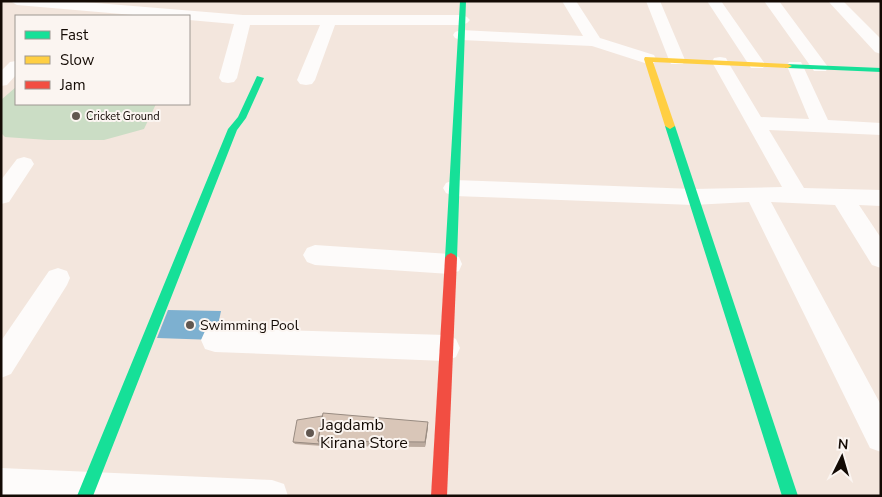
<svg xmlns="http://www.w3.org/2000/svg" width="882" height="497" viewBox="0 0 882 497" font-family="'Nunito Sans',sans-serif">
	<style>
		.green { fill: #cbddc5 }
		.water { fill: #7db0d0 }
		.lines { fill: none; stroke-linecap: round; stroke-linejoin: round }
		.street { fill: #fdfbfa; fill-rule: evenodd }
		.fast { fill: #16e098; fill-rule: evenodd }
		.slow { fill: #ffcf43; fill-rule: evenodd }
		.jam { fill: #f24e42; fill-rule: evenodd }
		.wall { fill: #bbaa9e }
		.shaded-wall { fill: #988b81 }
		.building { fill: #d9c6b8; stroke: #988b81 }
		.poi-dot { fill: #615750; stroke: #fbf5f1; stroke-width: 2 }
		.labels { text-anchor: middle; stroke-width: 4; stroke-linejoin: round; paint-order: stroke }
		.far-poi-label { font-size: 11px; fill: #130a04; stroke: #fbf5f1; text-anchor: start }
		.poi-label { font-size: 14px; fill: #130a04; stroke: #fbf5f1; text-anchor: start }
		.near-poi-label { font-size: 16px; fill: #130a04; stroke: #fbf5f1; text-anchor: start }
	</style>
	<rect width="100%" height="100%" fill="#f3e6dd"/>
	<!-- green -->
	<path class="green" d="M16,87V104H156L144,129L104,140H48L5,137L1,133V100Z"/>
	<!-- water -->
	<path class="water" d="M168,310L221,311L215,340L157,338Z"/>
	<g class="lines">
		<!-- street -->
		<path class="street" d="M10,1H72L243,15H462L467,17L470,20L467,23L462,25H335L315,80L312,84L306,85L300,84L297,80L320,25H250L237,78L234,82L228,83L222,82L219,78L234,24L189,20V16H145L17,5Z
			M562,1H576L600,38L654,55L656,59L654,63L648,64L592,46L461,40L455,38L453,35L455,32L461,30L583,36Z
			M646,1H660L685,60L683,64H671L669,60Z
			M707,1H721L765,64L763,68H751Z
			M764,1H779L828,67L826,71H814Z
			M828,1H843L881,39V54L875,52Z
			M720,57L726,58L728,62L761,117L809,119L787,66L789,62H801L803,66L828,120L881,123V135L769,130L804,188L881,190V206L859,205L881,238V268L872,265L835,205L771,202L881,405V452L870,448L749,202L693,205L454,196L446,193L443,188L446,183L454,180L693,189L782,187L712,62L714,58Z
			M16,61V75L7,85L1,86V71L10,62Z
			M24,157L31,159L34,164L9,202L1,204V180L17,159Z
			M315,245L450,254L459,257L462,264L459,271L450,274L315,265L307,262L303,255L307,248Z
			M58,268L67,271L70,278L67,285L11,374L1,378V341L49,271Z
			M215,328L446,335L456,339L460,348L456,357L446,361L215,352L205,349L201,340L205,331Z
			M1,468L272,480L284,484L288,496H1Z"/>
		<!-- fast -->
		<path class="fast" d="M460,1H466L457,258L455,261H447L445,258Z
			M785,64L881,68V72L788,68H785Z
			M257,76L264,78L246,118L237,130L93,496H77L228,129L238,117Z
			M670,123L675,126L798,496H782L665,126Z"/>
		<!-- slow -->
		<path class="slow" d="M645,57L788,64L792,66L788,68L653,62L675,126L670,129L665,126L644,59Z"/>
		<!-- jam -->
		<path class="jam" d="M451,253L455,255L457,258L447,496H431L445,258L447,255Z"/>
	</g>
	<!-- wall -->
	<path class="wall" d="M428,422V427L425,447L322,446L295,444L293,442Z"/>
	<!-- shaded-wall -->
	<path class="shaded-wall" d="M428,422V427L425,447V442Z"/>
	<!-- building -->
	<path class="building" d="M323,413L428,422L425,442L318,441Z
		M322,416L318,441L320,444L293,442L297,420Z"/>
	<!-- markers -->
	<g class="poi-dot">
		<circle cx="76" cy="116" r="5"/>
		<circle cx="190" cy="325" r="5"/>
		<circle cx="310" cy="433" r="5"/>
	</g>
	<g class="labels">
		<!-- far-poi labels -->
		<g class="far-poi-label">
			<text x="86" y="120">Cricket Ground</text>
		</g>
		<!-- poi labels -->
		<g class="poi-label">
			<text x="200" y="330">Swimming Pool</text>
		</g>
		<!-- near-poi labels -->
		<g class="near-poi-label">
			<text x="320" y="430">Jagdamb<tspan x="320" dy="18">Kirana Store</tspan></text>
		</g>
	</g>
	<!-- border -->
	<rect width="882" height="497" fill="none" stroke="#130a04" stroke-width="5"/>
	<!-- legend -->
	<rect x="15" y="15" width="175" height="90" fill="#fbf5f1" stroke="#9e9792"/>
	<rect x="25" y="31" width="25" height="8" fill="#16e098" stroke="#9e9792"/>
	<text x="60" y="40" font-size="15" fill="#130a04">Fast</text>
	<rect x="25" y="56" width="25" height="8" fill="#ffcf43" stroke="#9e9792"/>
	<text x="60" y="65" font-size="15" fill="#130a04">Slow</text>
	<rect x="25" y="81" width="25" height="8" fill="#f24e42" stroke="#9e9792"/>
	<text x="60" y="90" font-size="15" fill="#130a04">Jam</text>
	<!-- north arrow -->
	<g transform="translate(842 457) rotate(5)" stroke="#fbf5f1" stroke-width="4" paint-order="stroke">
	<path d="M0-4L9 19L0 12L-9 19Z" fill="#130a04"/>
	<text y="-8" font-size="14" font-weight="bold" text-anchor="middle" fill="#130a04">N</text>
	</g>
</svg>
